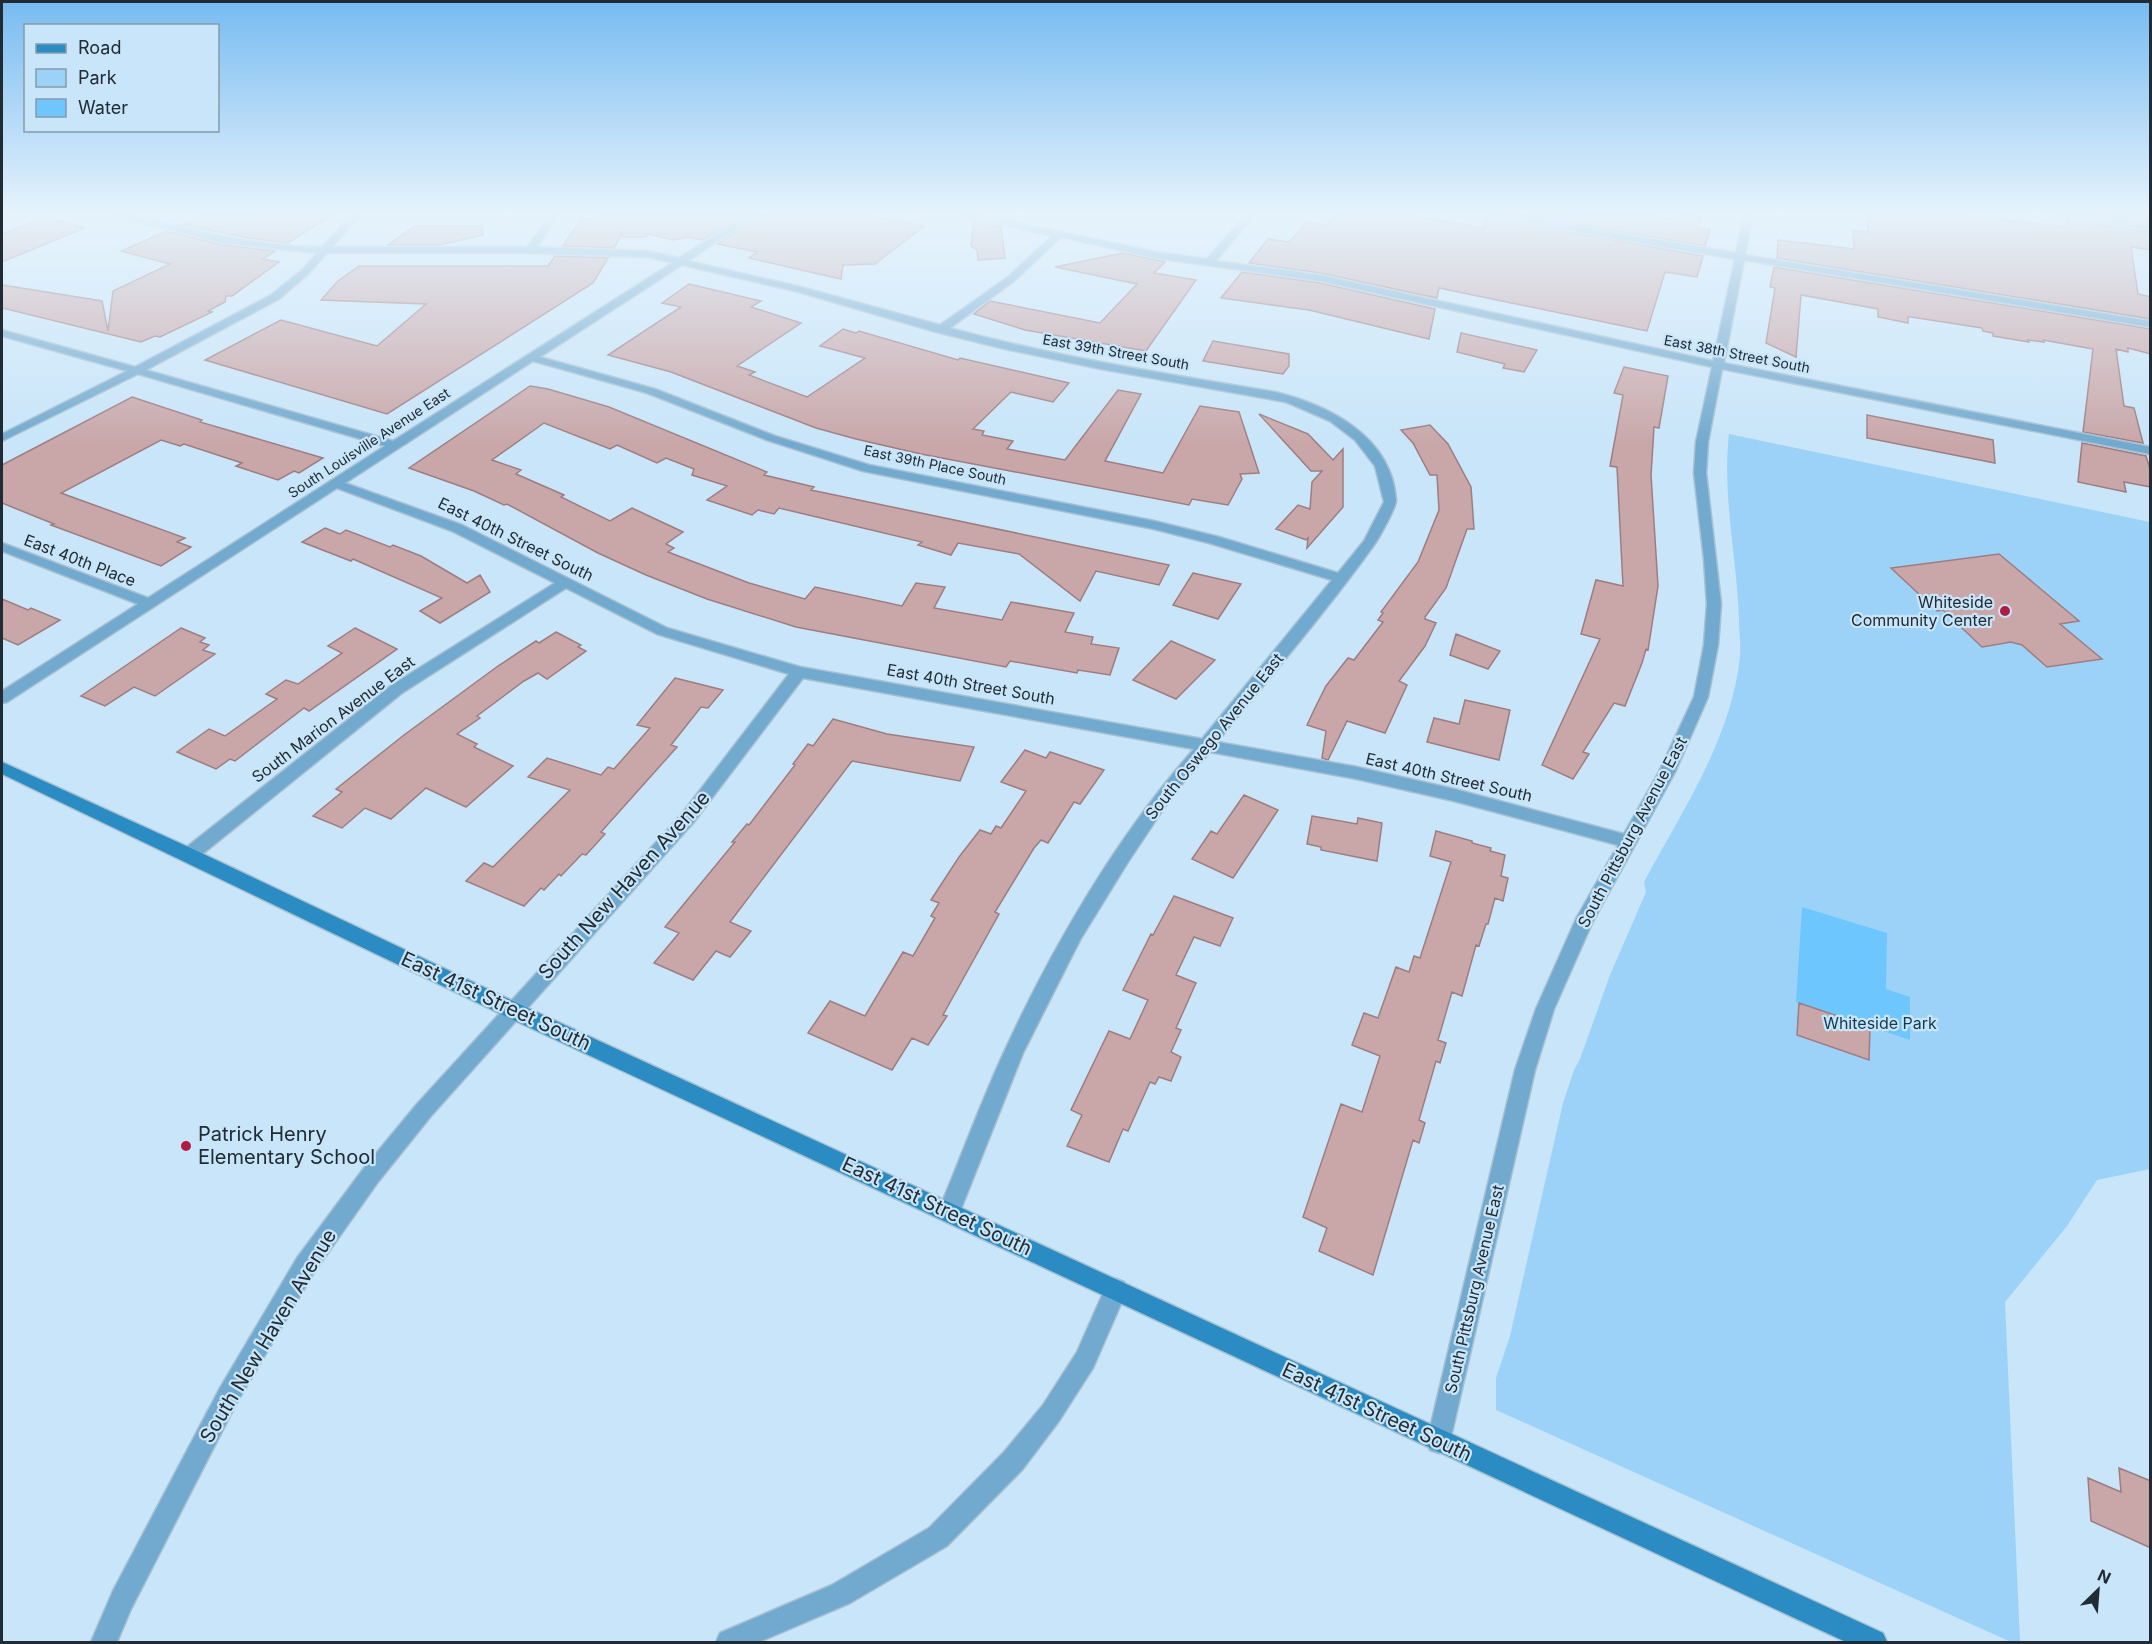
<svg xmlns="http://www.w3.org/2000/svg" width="2152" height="1644" viewBox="0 0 2152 1644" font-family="Inter,sans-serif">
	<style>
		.green { fill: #9cd2f8 }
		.water { fill: #6ec6fe }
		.building { fill: #c9a7a9; stroke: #9e7d80; stroke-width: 1.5 }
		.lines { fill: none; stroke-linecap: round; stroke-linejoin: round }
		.minor-casing { stroke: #a6c0d1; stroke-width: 3 }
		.secondary-casing { stroke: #a6c0d1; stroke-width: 3 }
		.minor { fill: #72a9ce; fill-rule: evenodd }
		.secondary { fill: #2b8cc3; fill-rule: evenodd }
		.poi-dot { fill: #ae1b43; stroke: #c8e5f9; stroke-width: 2 }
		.labels { text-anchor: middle; stroke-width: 4.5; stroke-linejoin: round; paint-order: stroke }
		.far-street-label { font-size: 14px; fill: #202b33; stroke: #c8e5f9 }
		.street-label { font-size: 16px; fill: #202b33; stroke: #c8e5f9 }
		.poi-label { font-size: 16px; fill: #202b33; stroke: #c8e5f9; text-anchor: end }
		.park-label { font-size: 16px; fill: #12384f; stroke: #c8e5f9 }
		.near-street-label { font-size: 20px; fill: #202b33; stroke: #c8e5f9 }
		.near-poi-label { font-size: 20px; fill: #202b33; stroke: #c8e5f9; text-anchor: start }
	</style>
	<rect width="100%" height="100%" fill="#c8e5f9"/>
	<!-- green -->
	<path class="green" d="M1729,434L2150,522V1169L2097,1180L2067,1226L2005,1302L2020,1642H2011L1496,1410V1378L1510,1336L1563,1103L1574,1070L1580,1059L1610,975L1646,892L1644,882C1682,811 1732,738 1740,656C1741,644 1739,632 1739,620C1737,557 1722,496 1729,434Z"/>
	<!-- water -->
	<path class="water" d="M1802,907L1887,933L1886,989L1910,997V1040L1796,1002Z"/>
	<!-- building -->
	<path class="building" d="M208,214H333L288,243L249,238L183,225Z
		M599,214H744L703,240L686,237L674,240L648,234L646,237H622L623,231L614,248L563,246L581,219H598Z
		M760,214H857L924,226L875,264L843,265L841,279L749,258L757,252L718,244Z
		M1336,214H1404L1484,228L1485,217L1703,256L1697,277L1665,272L1647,331L1439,288L1437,298L1320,273L1249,263L1268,239L1289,242L1307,222L1327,226Z
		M1515,214H1641L1678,220L1680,214L1701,217L1698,227L1710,229L1705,246Z
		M1868,214H1953L2066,227L2067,220L2151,232V250L2131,247L2138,294L2151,297V319L1777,258L1778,240L1854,249L1853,230L1868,232Z
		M2093,214H2151V222H2150Z
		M44,217L84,228L2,262V234Z
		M974,221L1001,227L1005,258L978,260L977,250L971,246Z
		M415,226H482L483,235L440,245H388Z
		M167,231L222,245L275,251L263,259L279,262L232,296H226L225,302L208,311L212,312L160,337L155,336L141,342L2,308V285L102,301L108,331L113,291L170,264L121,251Z
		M1123,253L1165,262L1154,273L1196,280L1146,351L1025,330L974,314L990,301L1100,323L1137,284L1055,267Z
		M555,256L608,258L593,283L387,414L205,360L281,320L377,346L426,304L321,300L338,281L359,266H548Z
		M1774,267L2151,329V354L2128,348V352L2116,349L2124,406L2134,408L2143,443L2083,432L2093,349L2043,340L2044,342L2028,340L2029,342L1993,336V333L1983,331L1982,328L1911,317H1908V323L1878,317V309L1801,295L1796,357L1766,343L1775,288L1770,287Z
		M1242,272L1320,283L1435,309L1429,339L1309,310L1221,298Z
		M689,284L761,301L751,307L801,323L737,366L755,372L749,375L807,397L865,358L820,346L843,329L856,333L859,331L958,360L960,358L1069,383L1053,402L1011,392L973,429L984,431L982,435L1013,441L1007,449L1065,460L1118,390L1141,394L1105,461L1163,473L1200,406L1239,412L1259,473L1240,474L1242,479L1228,505L1192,499L1189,505L921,454L856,439L816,428L671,372L608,355L681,307L662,303Z
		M1461,333L1537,350L1524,372L1503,368L1505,364L1457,352Z
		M1213,341L1289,354V366L1283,374L1203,361Z
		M1624,367L1668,376L1659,428L1654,427L1651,475L1658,586L1648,650L1646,649L1642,663L1625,706L1614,703L1583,752L1589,754L1573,779L1542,765L1600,639L1581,634L1596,580L1623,586L1617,467L1610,466L1623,395L1614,393Z
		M530,386L548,389L609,407L767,472L764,475L814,487L811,490L1169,565L1159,585L1096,571L1080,601L1019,554L958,543L951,555L918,545L922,542L779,508L774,514L758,510L752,515L707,500L727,486L692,475L694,469L666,458L657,463L617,445L610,449L544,423L492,460L521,470L516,474L564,495L561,497L610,521L632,508L683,532L666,544L674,548L668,552L749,583L805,599L815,587L902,606L916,583L945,587L934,608L1002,620L1011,602L1074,613L1065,632L1093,637L1091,644L1119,648L1110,675L1078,670L1077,673L1010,661L1006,667L796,627L707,599L646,575L598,553L507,504L504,505L474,491L409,468Z
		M132,397L202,420L200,422L323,458L299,473L294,471L278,480L236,466L242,463L184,444L180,446L161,440L61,493L185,538L177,542L191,547L161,566L51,525L54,524L2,503V465Z
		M1259,414L1308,434L1333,460L1343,449V507L1307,548L1308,538L1306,540L1276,529L1298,505L1310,509L1312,482L1322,471H1311Z
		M1867,415L1993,440L1995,463L1867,438Z
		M1430,425L1448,444L1471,487L1474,529H1467L1446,588L1425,617V619L1436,623L1425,646L1399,681L1407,685L1385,733L1347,721L1328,760L1322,758L1326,731L1307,725L1314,710L1326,686L1348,658L1354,660L1383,622L1378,620L1383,613L1381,612L1418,562L1439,510L1437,475H1430L1413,443L1401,430Z
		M2082,443L2146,456L2151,472V487L2124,482L2126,492L2078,482Z
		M325,528L340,534L346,530L390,547L393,545L421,556L467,583L480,575L490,592L440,623L420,611L442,598L353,559L351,561L302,542Z
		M1999,554L2079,621L2060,624L2102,659L2047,667L2022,645L2011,642L1982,647L1943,610L1937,611L1891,568Z
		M1193,573L1241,584L1218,619L1173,605Z
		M2,599L28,610L31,608L60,620L18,645L2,638Z
		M181,628L205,638L200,642L209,645L203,650L215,654L155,696L134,687L105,706L81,696Z
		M355,628L397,649L309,711L304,708L235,761L230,759L216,769L177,752L209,729L225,736L277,699L266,694L286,680L298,684L342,653L328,646Z
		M556,632L581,645L578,647L586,651L547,679L538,673L524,681L477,716L480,718L457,734L477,744L474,747L513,766L466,807L426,788L391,819L365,808L342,828L313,816L342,792L336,789L404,735L498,666L536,641L539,643Z
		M1456,634L1500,651L1488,669L1450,655Z
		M1171,641L1215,660L1176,699L1133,680Z
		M675,678L723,690L708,708L701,707L671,745L677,747L601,832L605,834L586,855L582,854L561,876L559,874L544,890L541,888L524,906L466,881L484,863L493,867L570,790L528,777L547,758L601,775L608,767L614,769L650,728L637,725Z
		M1465,700L1510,710L1499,760L1427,742L1434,718L1459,724Z
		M833,719L887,734L974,747L960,781L852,761L730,922L751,931L730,957L716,951L693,980L654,963L679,933L665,927L735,842H732L747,824L749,825L795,765L793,764L808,744L813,746Z
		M1025,750L1046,758L1050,752L1104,770L1080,804L1074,802L1048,843L1041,840L1034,848L995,912L999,914L943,1015L947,1016L928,1045L912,1038L892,1070L808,1033L830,1001L865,1016L903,952L913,956L935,918L931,916L939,903L931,900L959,857L980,830L991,834L996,826L1001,828L1026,791L1001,782Z
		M1244,795L1278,810L1233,878L1192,859L1211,831L1217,834Z
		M1312,816L1357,824L1358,818L1382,823L1377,861L1321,850V847L1307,844Z
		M1436,831L1472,841V843L1491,848L1490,851L1505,855L1501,876L1508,878L1503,901L1495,898L1488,924H1486L1479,946L1476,945L1462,996L1452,992L1438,1040L1446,1043L1440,1063L1436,1061L1419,1120L1425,1123L1419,1143L1413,1140L1373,1275L1319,1251L1327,1228L1303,1217L1341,1104L1362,1112L1380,1056L1352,1045L1364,1013L1378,1018L1396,967L1409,972L1414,956L1420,958L1451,862L1430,856Z
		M1174,896L1233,918L1220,946L1194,937L1176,975L1196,983L1176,1028L1181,1030L1171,1052L1181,1057L1171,1081L1159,1077L1155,1084L1150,1082L1128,1131L1123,1129L1109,1162L1067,1146L1082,1115L1071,1110L1109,1031L1130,1039L1148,1000L1123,990L1151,934L1153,935Z
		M1799,1003L1870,1027L1869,1060L1797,1035Z
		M2119,1468L2151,1481V1548L2091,1521L2088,1478L2121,1492Z"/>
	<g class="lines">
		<defs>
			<path id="minor" d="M114,214H128C192,229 256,247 322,247L352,214H362L332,247H527L551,214H559L537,247L648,251L679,258L748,214H758L688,261L801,287L940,325L1008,277L1052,236L965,217L961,214H976L1155,252L1207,259L1246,214H1255L1216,261L1320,275L1713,361L1735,259L1489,217L1484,214H1503L1736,253L1744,214H1753L1745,255L2150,321V327L1744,260L1724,363L2150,447V454L1722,369L1708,442L1706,473L1721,604L1718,645L1708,697L1675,772L1593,921L1554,1009L1535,1070L1448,1450L1439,1453L1430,1450L1427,1441L1515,1070L1536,1009L1576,919L1618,845L1454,801L1357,779L1210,752L1174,793L1128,862L1080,940L1023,1053L957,1219L949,1222L941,1219L938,1212C961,1158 981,1101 1006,1048C1054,944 1118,835 1194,749L803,678L693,823L431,1116L378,1182L313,1274L236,1404L131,1609L117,1642H91L113,1591L220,1388L297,1258L364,1168L417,1104L681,815L789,674L657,634L566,588L402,693L195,860L189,862L183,860L181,855L183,850L392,685L555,583L452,531L337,488L7,702L2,703V691L138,604L2,551V543L148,598L385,446L138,374L2,441V434L127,371L2,336V330L135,367L271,295L302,270L317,253L223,243L115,216ZM1061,237L1155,258L1320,281L1712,367L1696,442L1694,473L1704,559L1707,604L1704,645L1694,697L1659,772L1624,834L1454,789L1357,767L1217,742C1270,677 1325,613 1374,545C1379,538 1396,508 1396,500C1392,437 1329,405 1275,392C1166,374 1057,357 950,328L1014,281ZM327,253H530L648,257L672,263L393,441L146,370L279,299L308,274ZM682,265L795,291L936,332L1005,349L1101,369L1286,402L1330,421L1355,440L1375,466L1384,502L1364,541L1338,573L1219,537L1154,521L869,465L775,436L655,389L540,357ZM533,361L647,393L767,440L863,471L1154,529L1209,543L1332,580L1202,739L800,667L667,628L462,525L345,483Z
				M2058,214H2079L2150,224V230L2063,217Z
				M1116,1279L1124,1282L1127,1290L1093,1368L1059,1421L1022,1470L947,1546L850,1603L759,1642H716L720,1633L832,1585L929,1528L1004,1452L1043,1405L1077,1352L1108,1282Z"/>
			<path id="secondary" d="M2,762L195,850L519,1004L1883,1633L1887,1642H1846L505,1016L2,774Z"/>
		</defs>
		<!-- minor casing -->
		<use href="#minor" class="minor-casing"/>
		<!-- secondary casing -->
		<use href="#secondary" class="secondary-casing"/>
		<!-- minor -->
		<use href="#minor" class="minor"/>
		<!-- secondary -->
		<use href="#secondary" class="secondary"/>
	</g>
	<!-- sky -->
	<linearGradient id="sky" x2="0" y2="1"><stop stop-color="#77bbf1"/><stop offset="0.48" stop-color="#e6f3fc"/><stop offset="1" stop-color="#e6f3fc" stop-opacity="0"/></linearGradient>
	<rect width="2152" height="444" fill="url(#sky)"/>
	<!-- markers -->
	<g class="poi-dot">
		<circle cx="2005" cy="611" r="6"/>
		<circle cx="186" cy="1146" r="6"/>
	</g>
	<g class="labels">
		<!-- far-street labels -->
		<g class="far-street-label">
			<text transform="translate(1116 352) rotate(10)" y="5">East 39th Street South</text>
			<text transform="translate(1737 354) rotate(11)" y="5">East 38th Street South</text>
			<text transform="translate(369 443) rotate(-33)" y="5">South Louisville Avenue East</text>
			<text transform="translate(935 465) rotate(12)" y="5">East 39th Place South</text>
		</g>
		<!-- street labels -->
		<g class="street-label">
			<text transform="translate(516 539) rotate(26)" y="6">East 40th Street South</text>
			<text transform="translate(80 560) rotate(21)" y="6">East 40th Place</text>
			<text transform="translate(971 684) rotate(10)" y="6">East 40th Street South</text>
			<text transform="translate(333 719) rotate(-37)" y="6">South Marion Avenue East</text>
			<text transform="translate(1214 736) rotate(-51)" y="6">South Oswego Avenue East</text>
			<text transform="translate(1449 777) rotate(13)" y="6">East 40th Street South</text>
			<text transform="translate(1632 832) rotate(-62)" y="6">South Pittsburg Avenue East</text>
			<text transform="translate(1474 1289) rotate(-77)" y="6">South Pittsburg Avenue East</text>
		</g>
		<!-- poi labels -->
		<g class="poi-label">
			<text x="1993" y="608">Whiteside<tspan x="1993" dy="18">Community Center</tspan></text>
		</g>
		<!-- park labels -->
		<g class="park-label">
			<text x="1880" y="1029">Whiteside Park</text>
		</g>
		<!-- near-street labels -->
		<g class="near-street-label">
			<text transform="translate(624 885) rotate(-48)" y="7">South New Haven Avenue</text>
			<text transform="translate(496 1001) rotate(25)" y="7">East 41st Street South</text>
			<text transform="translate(937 1206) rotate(25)" y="7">East 41st Street South</text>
			<text transform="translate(268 1336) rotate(-59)" y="7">South New Haven Avenue</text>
			<text transform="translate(1377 1412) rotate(25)" y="7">East 41st Street South</text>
		</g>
		<!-- near-poi labels -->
		<g class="near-poi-label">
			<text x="198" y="1141">Patrick Henry<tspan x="198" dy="23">Elementary School</tspan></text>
		</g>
	</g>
	<!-- border -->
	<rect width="2152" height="1644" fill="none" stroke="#202b33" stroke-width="6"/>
	<!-- legend -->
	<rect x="24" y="24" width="195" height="108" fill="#c8e5f9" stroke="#859baa" stroke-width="1.5"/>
	<rect x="36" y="44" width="30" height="9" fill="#2b8cc3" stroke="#859baa" stroke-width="1.5"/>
	<text x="78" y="54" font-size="18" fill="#202b33">Road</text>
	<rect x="36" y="69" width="30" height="18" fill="#9cd2f8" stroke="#859baa" stroke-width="1.5"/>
	<text x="78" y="84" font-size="18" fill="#202b33">Park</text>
	<rect x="36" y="99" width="30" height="18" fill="#6ec6fe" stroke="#859baa" stroke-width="1.5"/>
	<text x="78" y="114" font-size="18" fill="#202b33">Water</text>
	<!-- north arrow -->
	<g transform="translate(2098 1590) rotate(25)" stroke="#c8e5f9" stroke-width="4.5" paint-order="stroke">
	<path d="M0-4.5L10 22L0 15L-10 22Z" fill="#202b33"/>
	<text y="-9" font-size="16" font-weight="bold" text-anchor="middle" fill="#202b33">N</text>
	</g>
</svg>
